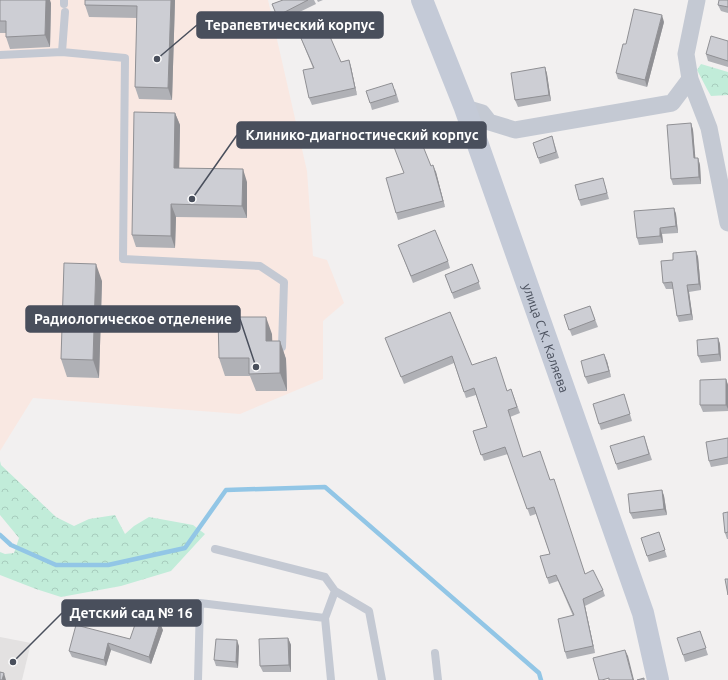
<svg xmlns="http://www.w3.org/2000/svg" width="728" height="680" viewBox="0 0 728 680" font-family="Ubuntu,sans-serif">
	<style>
		.education { fill: #e3e1e1 }
		.medical { fill: #f9e8e2 }
		.forest { fill: url(#forest-crowns) }
		.lines { fill: none; stroke-linecap: round; stroke-linejoin: round }
		.stream { stroke: #92c6e6; stroke-width: 4.5 }
		.lane { stroke: #c4c9d3; stroke-width: 8 }
		.street { stroke: #c4c9d3; stroke-width: 17 }
		.secondary { stroke: #c4cad7; stroke-width: 22 }
		.wall { fill: #b0b1b6 }
		.shaded-wall { fill: #909094 }
		.building { fill: #cdced4; stroke: #909094 }
		.labels { text-anchor: middle; stroke-width: 4; stroke-linejoin: round; paint-order: stroke }
		.street-label { font-size: 13px; fill: #494f5c; stroke: #fff }
		.leader { fill: none; stroke: #494f5c; stroke-width: 1.5 }
		.callout-dot { fill: #494f5c; stroke: #fff; stroke-width: 1.5 }
		.callout { fill: #494f5c; stroke: #494f5c; stroke-width: 1.5 }
		.callout-label { font-size: 14px; text-anchor: middle; font-weight: bold; fill: #fff }
	</style>
	<defs>
		<pattern id="forest-crowns" width="20" height="18" patternUnits="userSpaceOnUse"><rect width="20" height="18" fill="#c1ecd9"/><path d="M2 6a3 3 0 1 1 6 0M12 15a3 3 0 1 1 6 0" fill="none" stroke="#a7ccbd"/></pattern>
	</defs>
	<rect width="100%" height="100%" fill="#f2f0f0"/>
	<!-- education -->
	<path class="education" d="M0,637L31,643L22,680H0Z"/>
	<!-- medical -->
	<path class="medical" d="M0,0H268L307,171L313,256L327,260L344,303L323,321V379L240,414L33,398L0,451Z"/>
	<!-- forest -->
	<path class="forest" d="M701,64L728,72V95L711,96L707,89L697,70Z
		M0,461L1,465L56,517L74,526L89,519L115,515L125,534L134,526L149,517L193,525L205,534L171,571L121,586L61,597L36,589L0,575V552L5,554L14,553L19,538L0,515Z"/>
	<g class="lines">
		<!-- stream -->
		<path class="stream" d="M0,535L11,545L56,565H108L185,548L226,490L325,487L539,673L541,680"/>
		<!-- lane -->
		<path class="lane" d="M64,0V4
			M62,52L125,58L123,259L260,266L284,282L282,347
			M0,55L62,52L65,12
			M215,549L325,577L335,591L369,611L382,680
			M325,618L335,591
			M435,653L438,680
			M198,680L200,603L325,618L331,680"/>
		<!-- street -->
		<path class="street" d="M697,0L686,54L690,79L709,128L728,223
			M465,108L482,113L489,122L515,130L672,103L690,79"/>
		<!-- secondary -->
		<path class="secondary" id="s1" d="M422,0L465,108L643,613L658,680"/>
	</g>
	<!-- wall -->
	<path class="wall" d="M0,0L51,3L50,47L10,49L6,37V33H0Z
		M175,0L172,100L139,99L135,87L137,18L89,17L85,5Z
		M283,0H314L316,4L279,22L272,4Z
		M317,0H323L318,2Z
		M728,0V13L721,11L718,5Z
		M664,22L647,87L618,79L616,73Z
		M297,29L341,62L349,60L351,67L357,95L312,105L309,98L313,68Z
		M728,41V67L708,61L706,54Z
		M545,67L547,74L551,101L518,107L515,100Z
		M395,89L399,102L372,110L370,103Z
		M175,113L180,125L179,168L247,182V218L176,217L175,248L136,247L132,235Z
		M691,123L693,130L695,158H698L700,165L701,184L673,185L671,179Z
		M552,136L559,158L540,164L533,143Z
		M431,166L436,172L445,207L398,220L396,213Z
		M605,185L609,199L581,206L579,200Z
		M674,208L676,214L678,233L662,234L663,243L639,245L637,238Z
		M696,251L698,257L701,290L689,292L693,320L679,322L677,316L673,289H666L663,283L673,260Z
		M401,252L448,261L450,268L413,283Z
		M472,264L481,289L454,299L445,275Z
		M102,281L99,378L67,377L61,359Z
		M590,306L598,327L572,336L564,315Z
		M450,312L472,365L507,391L511,389L520,413L510,417L523,457L550,480L585,574L603,590L605,596L585,606L595,653L567,659L565,652L573,616L558,581L549,584L547,578L550,554L536,514L530,516L508,454L484,461L473,431L487,427L476,395L466,398L454,363L404,384L388,345Z
		M272,334V341H280L286,359L287,391H256L250,376H225L219,358Z
		M718,338L720,344L721,361L701,363L698,356Z
		M607,361L611,377L588,384L585,377Z
		M726,379L728,385V411L703,412L700,405Z
		M626,401L632,421L601,430L599,424Z
		M644,436L652,460L618,470L616,464Z
		M728,438V464L711,467L709,461Z
		M662,490L664,496L667,515L633,519L630,513Z
		M728,512V539H727L725,533Z
		M659,532L667,557L649,562L647,556Z
		M163,630L151,664L111,650L106,666L72,657L69,651L130,639Z
		M700,631L708,655L685,662L683,655Z
		M288,638L291,645V672H263L260,666Z
		M239,646L238,668L216,666L214,660Z"/>
	<!-- shaded-wall -->
	<path class="shaded-wall" d="M46,0H50L51,3L50,47L45,35Z
		M171,0H175L172,100L168,88Z
		M662,15L664,22L647,87L645,80Z
		M349,60L351,67L357,95L355,88Z
		M545,67L547,74L551,101L549,95Z
		M175,113L180,125L179,181L174,168Z
		M691,123L693,130L696,165L694,158Z
		M698,158L700,165L701,184L699,177Z
		M433,165L436,172L445,207L443,201Z
		M243,169L247,182V218L242,206Z
		M171,204L176,217L175,248L171,236Z
		M674,208L676,214L678,233L676,226Z
		M660,228L662,234L663,243L660,236Z
		M696,251L698,257L701,290L699,284Z
		M96,264L102,281L99,378L93,360Z
		M687,285L689,292L693,320L691,314Z
		M266,317L272,334L273,359L266,341Z
		M718,338L720,344L721,361L719,354Z
		M280,341L286,359L287,391L280,373Z
		M604,354L607,361L611,377L609,371Z
		M726,379L728,385V409L726,405Z
		M662,490L664,496L667,515L664,509Z
		M583,599L585,606L595,653L593,646Z
		M160,623L163,630L151,664L149,657Z
		M288,638L291,645V672L289,665Z
		M237,640L239,646L238,668L236,662Z
		M108,643L111,650L106,666L104,660Z
		M625,650L628,656L634,680H633Z
		M4,673L6,680H2Z"/>
	<!-- building -->
	<path class="building" d="M0,0H46L45,35L6,37V21H0Z
		M85,0H171L168,88L135,87L137,6L85,5Z
		M283,0H308L277,16L272,4Z
		M719,0H728V7L718,5Z
		M634,9L662,15L645,80L616,73L623,44H626Z
		M322,18L341,62L349,60L355,88L309,98L303,70L314,68L297,29Z
		M711,36L728,41V61L706,54Z
		M545,67L549,95L515,100L511,73Z
		M392,83L396,95L370,103L366,91Z
		M134,112L175,113L174,168L243,169L242,206L171,204V236L132,235Z
		M691,123L694,158H698L699,177L671,179L667,125Z
		M414,124L431,166L433,165L443,201L396,213L386,178L404,173L389,134Z
		M552,136L556,152L538,158L533,143Z
		M603,178L607,193L579,200L575,185Z
		M674,208L676,226L660,228V236L637,238L634,211Z
		M435,230L448,261L411,276L398,245Z
		M696,251L699,284L687,285L691,314L677,316L672,282L663,283L661,261L673,260V253Z
		M64,263L96,264L93,360L61,359Z
		M472,264L479,282L452,293L445,275Z
		M590,306L595,320L569,330L564,315Z
		M450,312L472,365L496,357L507,391L511,389L517,407L508,410L523,457L540,451L550,480L554,479L585,574L593,570L603,590L583,599L593,646L565,652L558,619L574,615L556,575L547,578L540,556L550,554L534,507L527,509L505,447L481,455L473,431L487,427L474,388L464,392L452,356L401,377L385,338Z
		M218,317H266V341H280V373L249,374V358H219Z
		M718,338L719,354L698,356L697,340Z
		M604,354L609,371L585,377L581,361Z
		M726,379V405H700V380Z
		M624,394L630,414L599,424L593,404Z
		M644,436L649,454L616,464L610,446Z
		M728,438V457L709,461L706,442Z
		M662,490L664,509L630,513L628,494Z
		M728,512V532L725,533L723,513Z
		M659,532L665,550L647,556L641,538Z
		M725,579H728V595Z
		M138,616L160,623L149,657L108,643L104,660L69,651L76,625L130,639Z
		M700,631L706,648L683,655L677,638Z
		M288,638L289,665L260,666L259,639Z
		M216,639L237,640L236,662L214,660Z
		M625,650L633,680H609V678L602,680H599L593,658Z
		M0,672L4,673L2,680H0Z
		M644,678V680H637Z"/>
	<g class="labels">
		<!-- street labels -->
		<g class="street-label">
			<text dy="5" stroke="none"><textPath href="#s1" startOffset="360">улица С.К. Каляева</textPath></text>
		</g>
	</g>
	<!-- callouts -->
	<path class="leader" d="M157 59L197 25M192 199L237 135M256 367L240 319M13 662L62 613"/>
	<g class="callout-dot">
		<circle cx="157" cy="59" r="4"/>
		<circle cx="192" cy="199" r="4"/>
		<circle cx="256" cy="367" r="4"/>
		<circle cx="13" cy="662" r="4"/>
	</g>
	<g class="callout">
		<rect x="197" y="12" width="186" height="26" rx="4"/>
		<rect x="237" y="122" width="249" height="26" rx="4"/>
		<rect x="26" y="306" width="214" height="26" rx="4"/>
		<rect x="62" y="600" width="139" height="26" rx="4"/>
	</g>
	<g class="callout-label">
		<text x="290" y="30">Терапевтический корпус</text>
		<text x="362" y="140">Клинико-диагностический корпус</text>
		<text x="133" y="324">Радиологическое отделение</text>
		<text x="131" y="618">Детский сад № 16</text>
	</g>
</svg>
